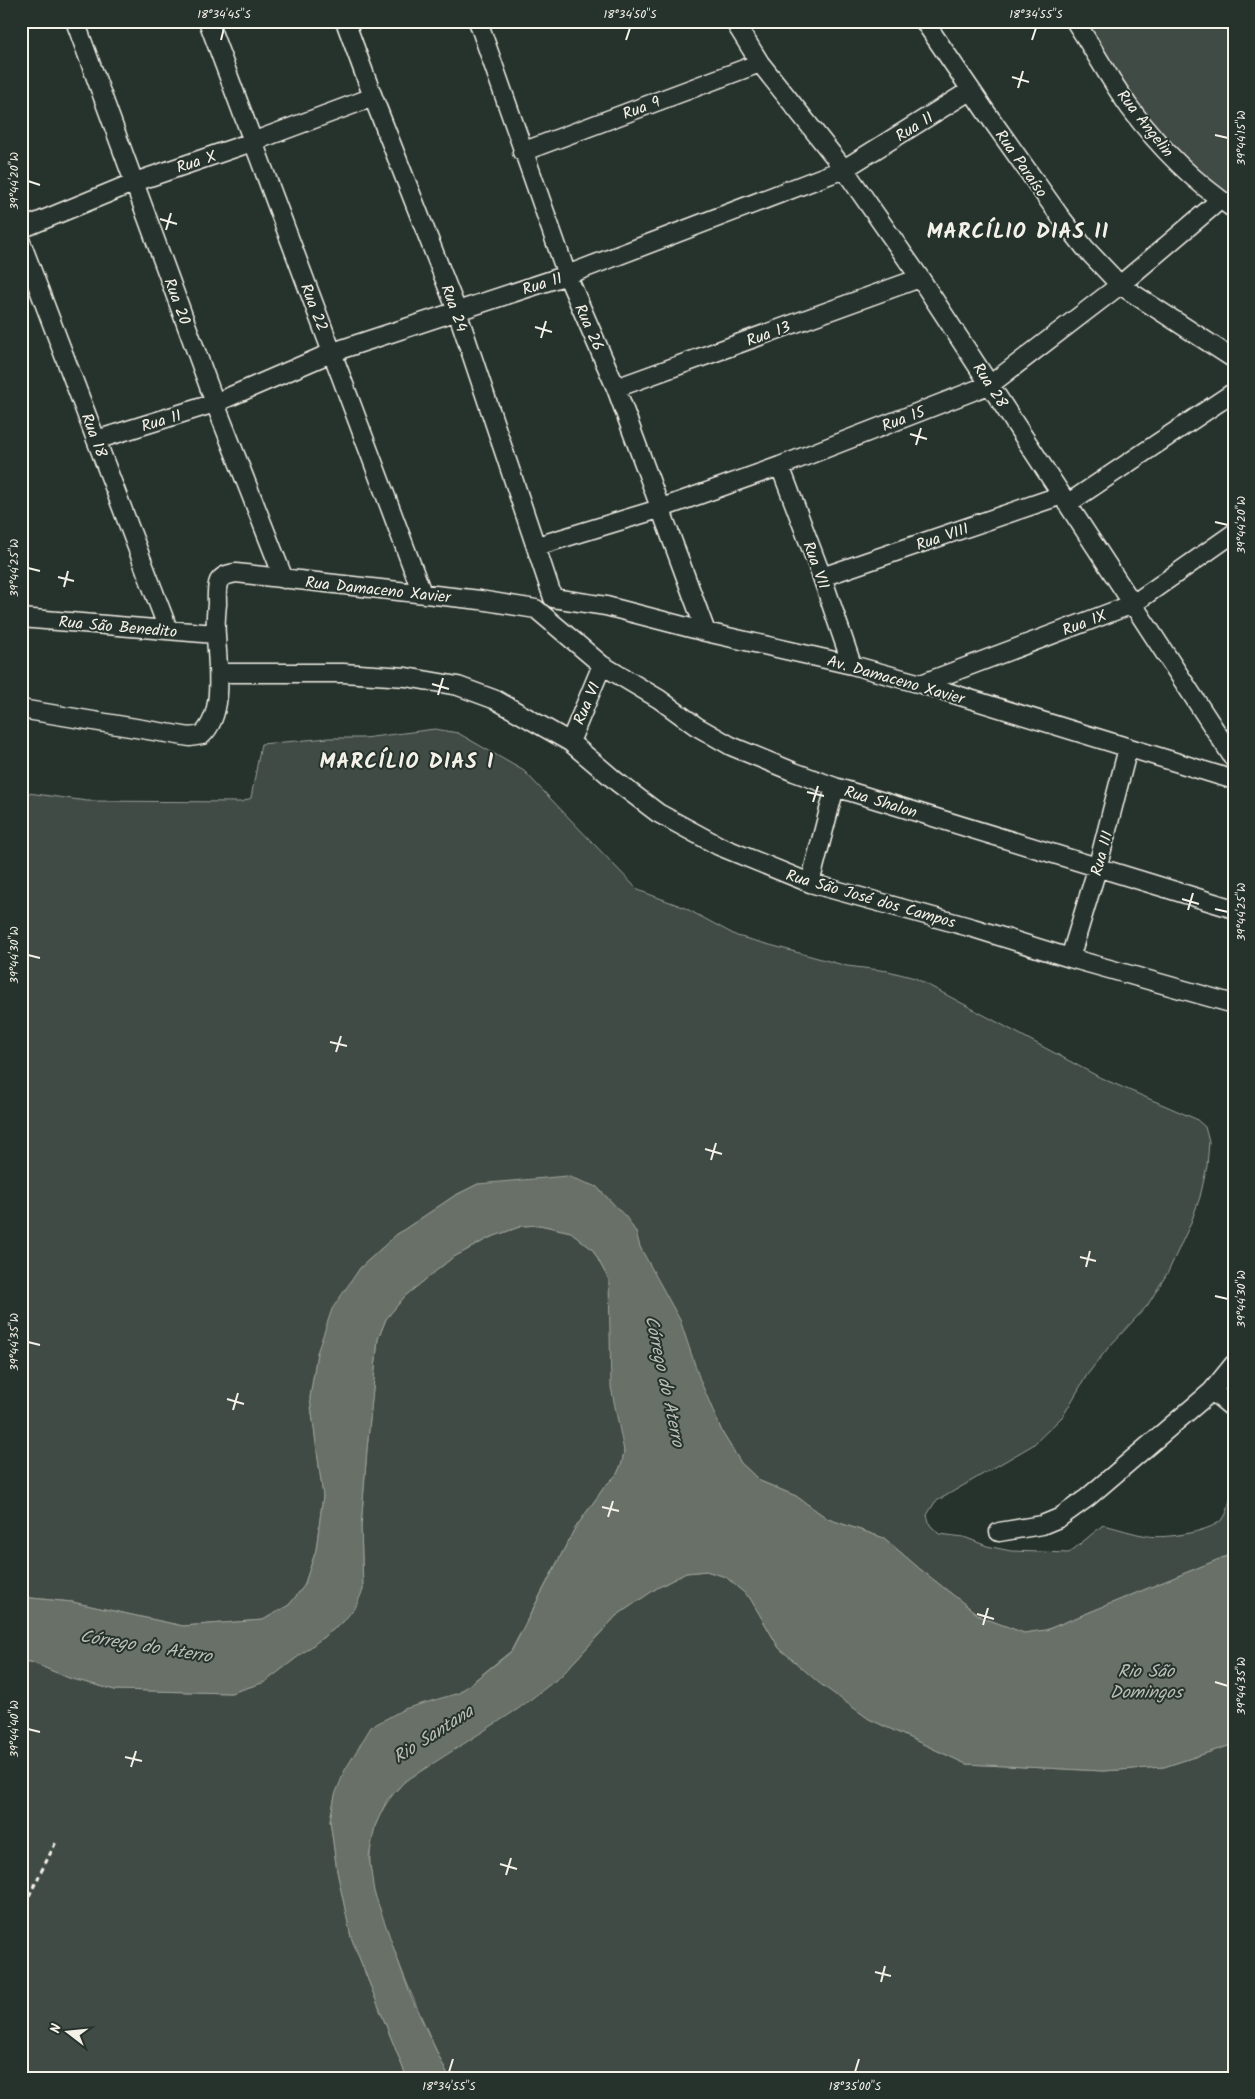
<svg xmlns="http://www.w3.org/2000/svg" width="1255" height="2099" viewBox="0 0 1255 2099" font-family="Kalam,sans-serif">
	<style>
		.green { fill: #414b45; stroke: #9a9e96 }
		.water { fill: #676f68; stroke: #9fa39b }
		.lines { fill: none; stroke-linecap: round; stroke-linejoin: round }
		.minor-casing { stroke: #f4f1e8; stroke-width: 21 }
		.path { stroke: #f4f1e8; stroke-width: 3; stroke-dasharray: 5 4; stroke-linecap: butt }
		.minor { stroke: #26332d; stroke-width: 18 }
		.ticks { fill: none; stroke: #f4f1e8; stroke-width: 2 }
		.labels { text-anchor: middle; stroke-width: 4; stroke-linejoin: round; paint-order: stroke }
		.street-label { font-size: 16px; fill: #f4f1e8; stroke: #26332d }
		.water-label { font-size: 18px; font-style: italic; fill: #bcbdb5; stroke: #26332d }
		.district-label { font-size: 21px; font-weight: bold; letter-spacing: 1px; fill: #f4f1e8; stroke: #26332d }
		.neatline { fill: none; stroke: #f4f1e8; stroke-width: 2 }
		.ticks-label { font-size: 12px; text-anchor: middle; fill: #f4f1e8 }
	</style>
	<rect width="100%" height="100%" fill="#26332d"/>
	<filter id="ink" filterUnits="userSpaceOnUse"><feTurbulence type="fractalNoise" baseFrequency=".02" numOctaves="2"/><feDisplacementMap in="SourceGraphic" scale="10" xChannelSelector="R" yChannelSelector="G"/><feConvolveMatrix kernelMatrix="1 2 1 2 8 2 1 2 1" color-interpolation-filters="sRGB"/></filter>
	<g filter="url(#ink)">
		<!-- green -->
		<path class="green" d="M1081,21H1234V203L1149,129Z
			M435,729L458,733L524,771L638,890L683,907L737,936L847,966L888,971L915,978L1101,1078L1196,1119L1205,1127L1209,1142L1207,1166L1200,1197L1190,1225L1168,1272L1147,1306L1108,1348L1087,1375L1063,1416L1033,1445L935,1502L927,1515L930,1525L939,1534L964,1537L987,1546L1011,1551L1069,1553L1103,1525C1118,1528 1133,1534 1148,1536C1164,1539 1216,1532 1225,1516C1230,1507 1229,1496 1234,1487V1553L1046,1630L1024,1633L981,1617L920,1569L884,1538L828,1519L796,1496L760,1481L741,1463L723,1434L640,1247C633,1222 615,1206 597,1187L478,1184L454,1196L396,1235L360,1268L317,1353L310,1398L323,1496L316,1550L304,1586L289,1605L263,1620L183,1626L72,1602L21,1597V792L87,801L242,802L251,798L261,744L329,738H364Z
			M540,1225L571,1232L593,1250L609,1280L624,1451L622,1463L617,1474L605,1486L574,1530L511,1651L459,1693L441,1700L335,1795L330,1820L337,1871L351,1937L407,2078H21V1661L31,1662L69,1678L115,1690L231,1693L265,1682L343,1622L363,1590L361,1527L367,1449L378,1339L386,1319L405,1296L452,1258L489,1238L522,1226Z
			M706,1571L726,1577L750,1598L779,1648L820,1683L869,1719L966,1764L1103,1771L1164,1767L1234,1744V2078H449C427,2031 407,1986 389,1937C380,1912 368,1883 370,1856C371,1825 383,1804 404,1782L561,1676L616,1616L657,1588L686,1573Z"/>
		<!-- water -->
		<path class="water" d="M567,1176L597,1187L626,1217L636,1232L640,1247L680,1320L700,1380L723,1434L741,1463L760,1481L796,1496L828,1519L884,1538L920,1569L981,1617L1024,1633L1046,1630L1234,1553V1744L1164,1767L1103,1771L966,1764L869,1719L819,1683L779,1648L750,1598L726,1577L706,1571L686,1573L657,1588L616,1616L561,1676L518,1709L404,1782L387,1800L375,1826L369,1857L374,1892L411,1997L449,2078H407L351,1937L337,1871L330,1820L335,1795L345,1770L371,1727L404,1709L459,1693L511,1652L574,1530L605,1486L617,1474L622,1463L624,1451L611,1387L609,1280L593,1250L571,1232L540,1225L522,1226L489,1238L452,1258L405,1296L386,1319L378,1339L367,1449L361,1527L363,1590L356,1606L343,1622L265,1682L231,1693L115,1690L69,1678L31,1662L21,1661V1597L72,1602L183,1626L263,1620L289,1605L304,1586L316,1550L323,1496L310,1398L317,1353L332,1309L360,1268L396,1235L454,1196L478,1184Z"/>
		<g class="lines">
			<defs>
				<path id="minor" d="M75,21L215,403L284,579
					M208,21L422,593
					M345,21L373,97L457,311L553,598
					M478,21L567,275L616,388L706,632
					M734,21L760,63L844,169L920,278L1234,759
					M924,21L986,112L1059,215L1085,248L1120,285L1234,359
					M1075,21C1094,50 1110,80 1130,108C1159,147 1194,182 1234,209
					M522,152L760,63
					M21,229L135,182L252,142L373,97
					M21,242L168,629
					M616,388L920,278
					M96,440L215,403L333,352L567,275L844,169L971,90
					M780,466L822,577L852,665
					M1067,504L1234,392
					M537,546L659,509L780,466L991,384L1120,285L1220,200
					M822,577L1062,495
					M553,598L606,606L706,632L852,665L921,684L1234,780
					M536,609L602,665L659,699L696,726L731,746L794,772L835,787L1234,909
					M21,618L215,634
					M219,673H343L406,677L458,686L496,700L570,742L617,782L658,813L719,846L810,883L973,928L1070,958L1234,1004
					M921,684L1133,604L1234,533
					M21,709L190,737L202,735C226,713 217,663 216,635C215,625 216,614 217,604C217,597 216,587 219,581C223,575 229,574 236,573L480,600L536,609
					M570,742L602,665
					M810,883L835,787
					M1070,958L1097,869L1128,748
					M1212,1391L1234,1409
					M999,1532L1042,1525L1059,1518L1087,1498L1212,1391L1234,1364"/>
			</defs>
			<!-- minor casing -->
			<use href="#minor" class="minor-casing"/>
			<!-- path -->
			<path class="path" d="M21,1912L57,1840"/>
			<!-- minor -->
			<use href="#minor" class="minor"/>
		</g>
	</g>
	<!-- ticks -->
	<path class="ticks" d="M221,40L224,28M626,40L630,28M1032,40L1036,28M1012,77L1029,82M1018,88L1023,71M1215,135L1228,138M28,181L40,185M160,219L177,224M166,230L171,213M535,327L552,332M541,338L546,321M910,434L927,439M916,445L921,428M1215,522L1228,525M28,568L40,571M58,577L74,581M64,587L68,571M432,684L449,689M438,695L443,678M807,792L824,796M813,802L818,786M1182,899L1199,904M1215,909L1228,912M1188,910L1193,893M28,955L40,958M330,1042L347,1046M336,1052L341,1036M705,1149L722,1154M711,1160L716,1143M1080,1257L1096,1261M1086,1267L1090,1251M1215,1296L1228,1299M28,1342L40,1345M227,1399L244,1404M233,1410L238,1393M602,1507L619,1511M608,1517L613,1501M977,1614L994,1619M983,1625L988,1608M1215,1682L1228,1686M28,1729L40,1732M125,1757L142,1761M131,1767L136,1751M500,1864L517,1869M506,1875L511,1858M875,1972L891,1976M881,1982L885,1966M449,2072L453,2059M855,2072L859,2059"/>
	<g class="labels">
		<!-- street labels -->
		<g class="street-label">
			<text transform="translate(641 107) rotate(-21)" y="6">Rua 9</text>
			<text transform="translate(1146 123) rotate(52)" y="6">Rua Angelin</text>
			<text transform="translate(914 126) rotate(-32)" y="6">Rua 11</text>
			<text transform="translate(196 161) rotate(-18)" y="6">Rua X</text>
			<text transform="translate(1022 163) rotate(55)" y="6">Rua Paraíso</text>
			<text transform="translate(542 283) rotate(-18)" y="6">Rua 11</text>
			<text transform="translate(178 301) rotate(70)" y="6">Rua 20</text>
			<text transform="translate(315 307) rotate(69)" y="6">Rua 22</text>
			<text transform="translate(455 308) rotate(70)" y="6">Rua 24</text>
			<text transform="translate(590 327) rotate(66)" y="6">Rua 26</text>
			<text transform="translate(768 333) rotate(-20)" y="6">Rua 13</text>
			<text transform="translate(991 385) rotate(57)" y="6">Rua 28</text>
			<text transform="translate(903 418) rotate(-21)" y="6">Rua 15</text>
			<text transform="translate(161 420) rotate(-17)" y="6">Rua 11</text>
			<text transform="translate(95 435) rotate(69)" y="6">Rua 18</text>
			<text transform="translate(942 536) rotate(-19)" y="6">Rua VIII</text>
			<text transform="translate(817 565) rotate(70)" y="6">Rua VII</text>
			<text transform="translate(378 589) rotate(6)" y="6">Rua Damaceno Xavier</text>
			<text transform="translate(1084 622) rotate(-21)" y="6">Rua IX</text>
			<text transform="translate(118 626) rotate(5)" y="6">Rua São Benedito</text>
			<text transform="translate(896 679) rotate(16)" y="6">Av. Damaceno Xavier</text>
			<text transform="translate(586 703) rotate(-67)" y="6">Rua VI</text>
			<text transform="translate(881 801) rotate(17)" y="6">Rua Shalon</text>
			<text transform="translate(1101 853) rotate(-75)" y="6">Rua III</text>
			<text transform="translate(871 898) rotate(16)" y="6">Rua São José dos Campos</text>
		</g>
		<!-- water labels -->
		<g class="water-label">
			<text transform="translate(665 1381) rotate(78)" y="6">Córrego do Aterro</text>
			<text transform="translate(146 1646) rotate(9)" y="6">Córrego do Aterro</text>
			<text x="1146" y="1677">Rio São<tspan x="1146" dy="21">Domingos</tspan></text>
			<text transform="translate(433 1734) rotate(-33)" y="6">Rio Santana</text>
		</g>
		<!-- district labels -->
		<g class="district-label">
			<text x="1018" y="238">MARCÍLIO DIAS II</text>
			<text x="407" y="768">MARCÍLIO DIAS I</text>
		</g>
	</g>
	<!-- margin -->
	<rect width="1255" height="2099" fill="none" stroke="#26332d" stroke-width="55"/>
	<!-- north arrow -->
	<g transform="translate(68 2032) rotate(286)" stroke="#26332d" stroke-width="4" paint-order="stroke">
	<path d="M0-4L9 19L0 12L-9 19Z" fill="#f4f1e8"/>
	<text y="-8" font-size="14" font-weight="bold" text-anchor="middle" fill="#f4f1e8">N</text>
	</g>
	<rect x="28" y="28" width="1200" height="2044" class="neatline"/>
	<g class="ticks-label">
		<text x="224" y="18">18°34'45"S</text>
		<text x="630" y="18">18°34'50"S</text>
		<text x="1036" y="18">18°34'55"S</text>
		<text transform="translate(1241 138) rotate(-90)" y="4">39°44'15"W</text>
		<text transform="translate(14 181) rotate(-90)" y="4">39°44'20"W</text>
		<text transform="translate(1241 525) rotate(-90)" y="4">39°44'20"W</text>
		<text transform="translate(14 568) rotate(-90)" y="4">39°44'25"W</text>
		<text transform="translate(1241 912) rotate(-90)" y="4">39°44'25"W</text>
		<text transform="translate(14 955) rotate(-90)" y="4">39°44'30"W</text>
		<text transform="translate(1241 1299) rotate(-90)" y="4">39°44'30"W</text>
		<text transform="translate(14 1342) rotate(-90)" y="4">39°44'35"W</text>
		<text transform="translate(1241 1686) rotate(-90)" y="4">39°44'35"W</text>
		<text transform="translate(14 1729) rotate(-90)" y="4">39°44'40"W</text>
		<text x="449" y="2090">18°34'55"S</text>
		<text x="855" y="2090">18°35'00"S</text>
	</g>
</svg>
